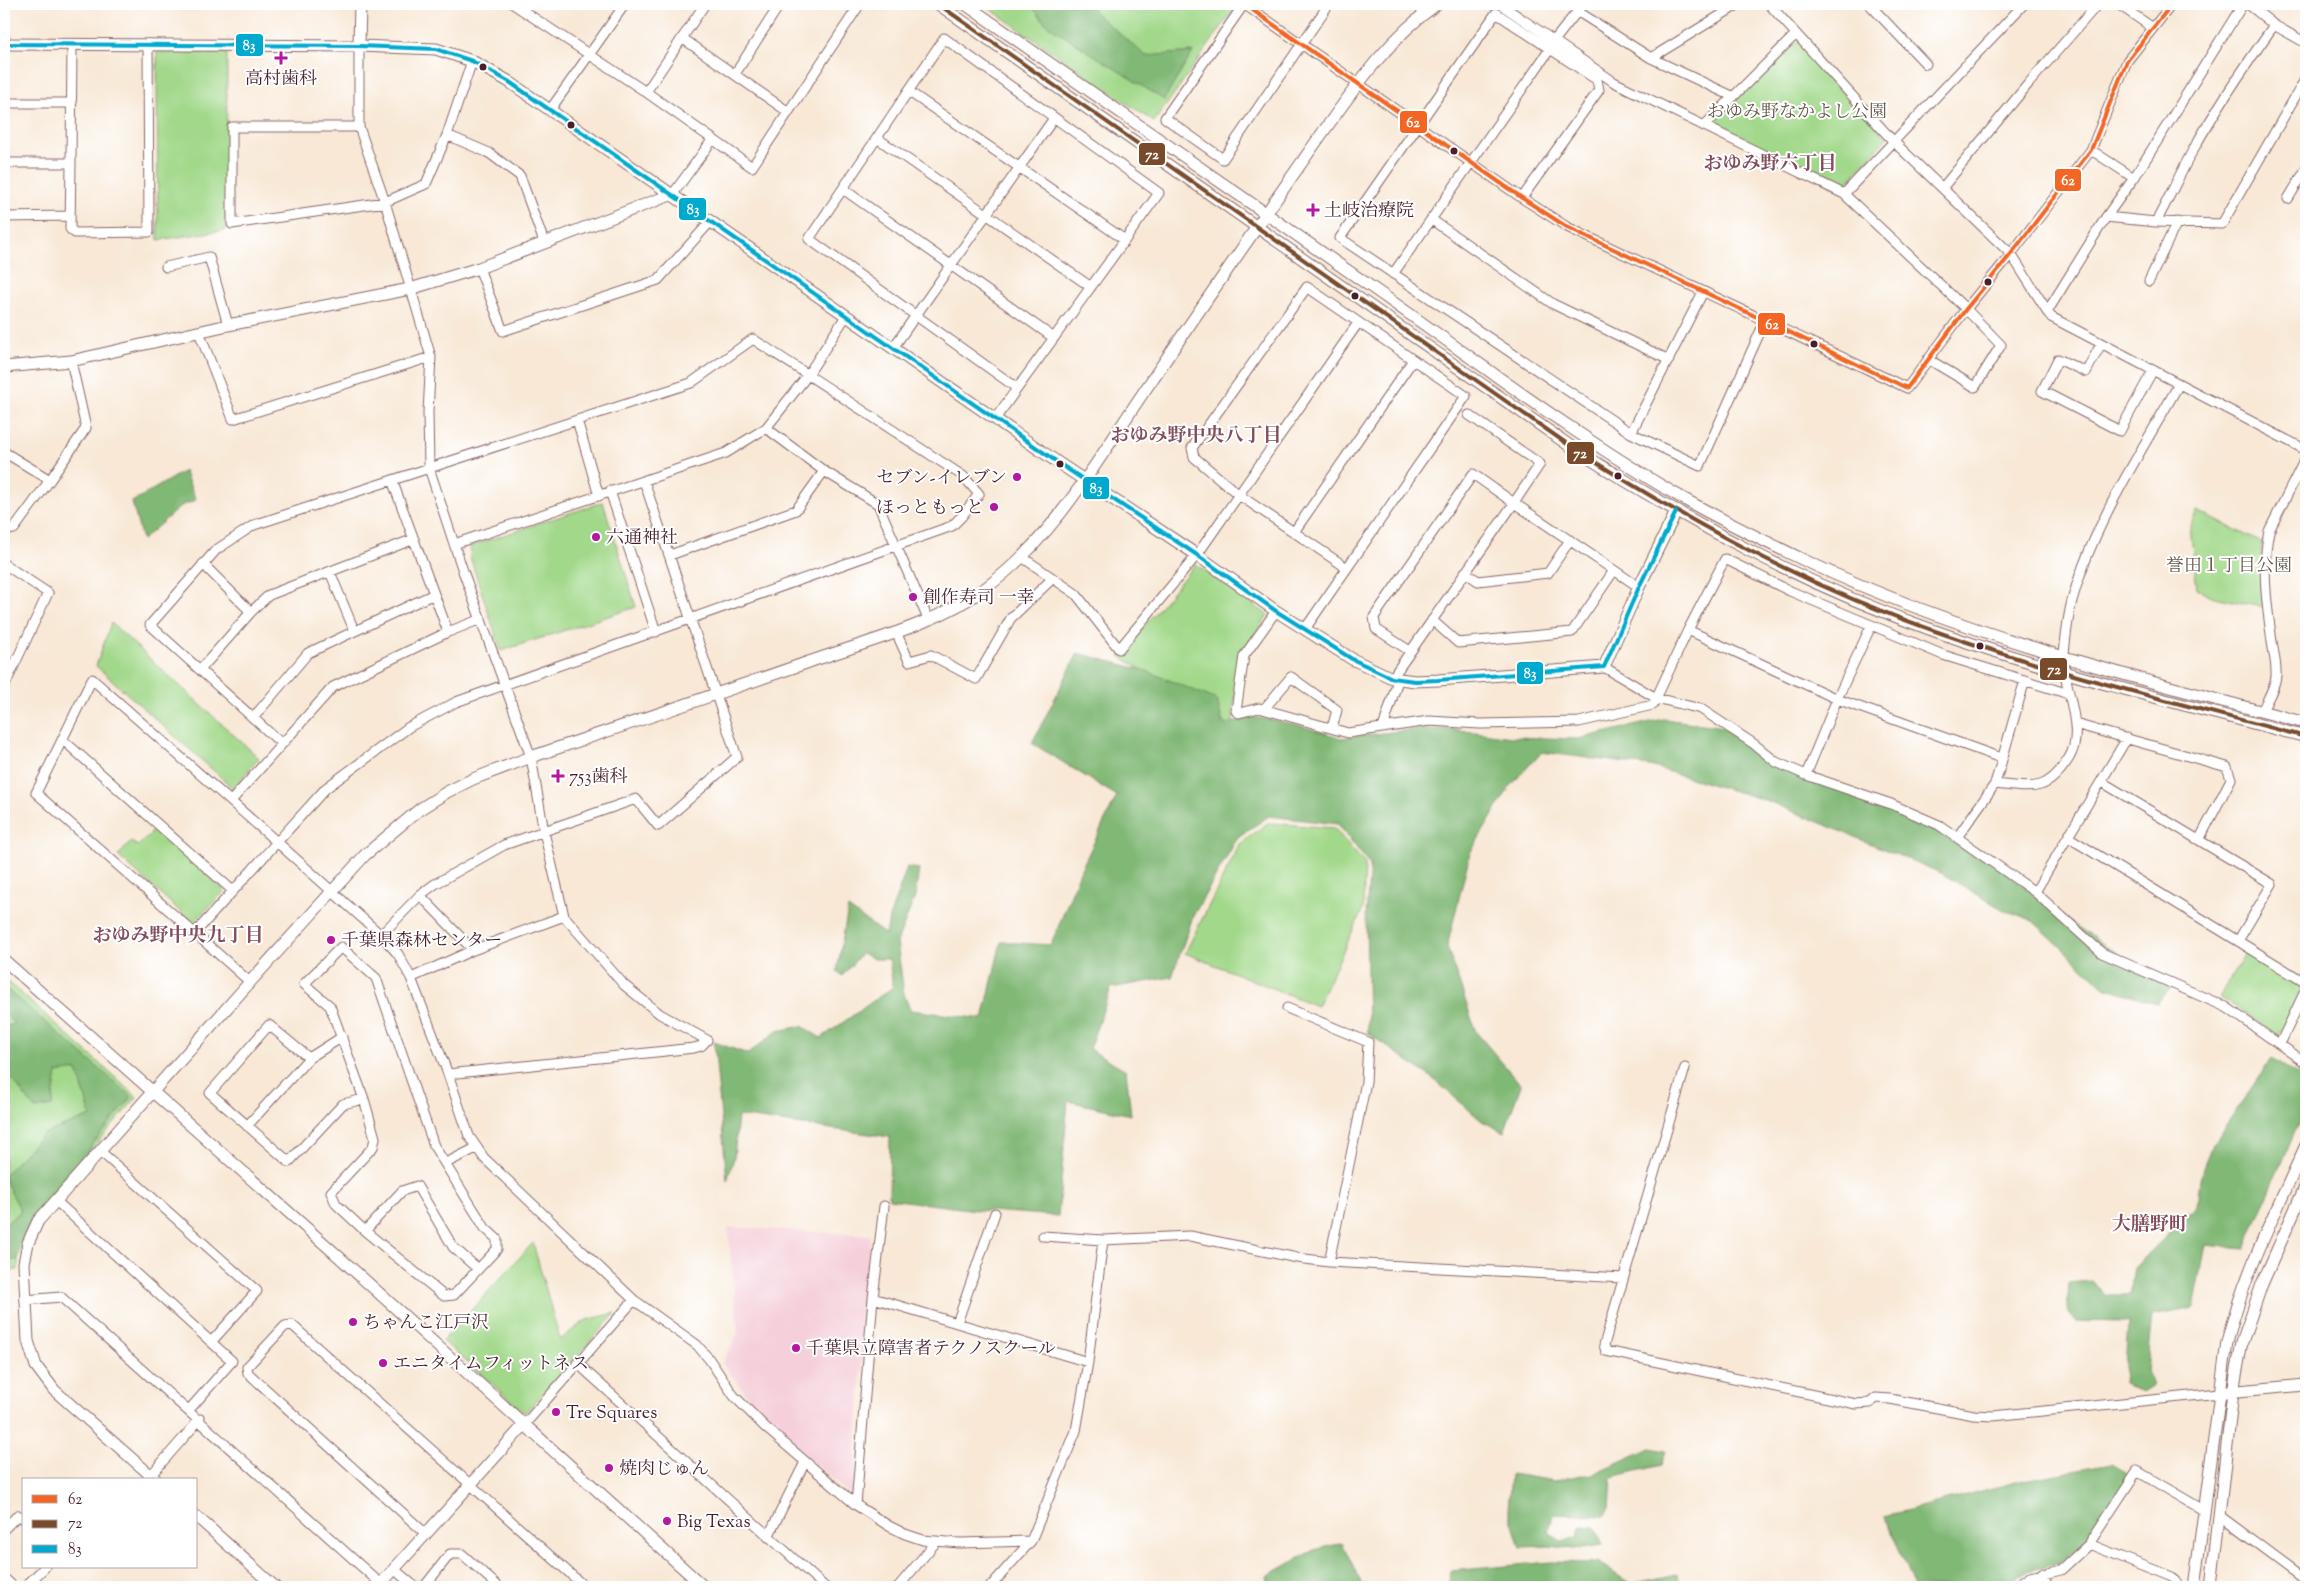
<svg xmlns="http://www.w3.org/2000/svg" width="2310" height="1591" viewBox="0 0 2310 1591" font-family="'Sorts Mill Goudy','Noto Serif JP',serif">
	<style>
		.built { fill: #f5cfda }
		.green { fill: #a1d889; stroke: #767c5a }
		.forest { fill: #80b875; stroke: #656c50 }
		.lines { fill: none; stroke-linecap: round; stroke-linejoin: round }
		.minor-casing { stroke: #876566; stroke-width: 11 }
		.tertiary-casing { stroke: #876566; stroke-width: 13 }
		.minor { stroke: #fff; stroke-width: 9 }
		.tertiary { stroke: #fff; stroke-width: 11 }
		.bus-1-casing { stroke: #fff; stroke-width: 8 }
		.bus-2-casing { stroke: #fff; stroke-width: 8 }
		.bus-3-casing { stroke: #fff; stroke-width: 8 }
		.bus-1 { stroke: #f26522; stroke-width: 4 }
		.bus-2 { stroke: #7a4b2a; stroke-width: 4 }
		.bus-3 { stroke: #00a9ce; stroke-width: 4 }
		.poi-dot { fill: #b5179e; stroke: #fff; stroke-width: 2 }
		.bus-dot { fill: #4a1f2b; stroke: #fff; stroke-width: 2 }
		.labels { text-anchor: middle; stroke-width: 4; stroke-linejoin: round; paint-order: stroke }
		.poi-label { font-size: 18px; fill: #4a1f2b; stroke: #fff; text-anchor: start }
		.park-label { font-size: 18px; fill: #645647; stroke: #fff }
		.neighbourhood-label { font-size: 19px; font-weight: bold; fill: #834d5d; stroke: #fff }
		.line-badge { stroke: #fff; stroke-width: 2 }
		.badge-label { font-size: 14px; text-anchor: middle; font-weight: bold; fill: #fff }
	</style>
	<rect width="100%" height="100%" fill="#fff"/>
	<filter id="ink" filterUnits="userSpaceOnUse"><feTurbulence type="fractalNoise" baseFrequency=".02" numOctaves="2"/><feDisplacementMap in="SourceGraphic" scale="10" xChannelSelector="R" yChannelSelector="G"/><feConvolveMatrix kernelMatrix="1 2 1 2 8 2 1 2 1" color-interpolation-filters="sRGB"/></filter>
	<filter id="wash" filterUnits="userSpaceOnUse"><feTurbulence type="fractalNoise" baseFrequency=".0096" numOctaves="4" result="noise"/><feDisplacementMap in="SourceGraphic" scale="20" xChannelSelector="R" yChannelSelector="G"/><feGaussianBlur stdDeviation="1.12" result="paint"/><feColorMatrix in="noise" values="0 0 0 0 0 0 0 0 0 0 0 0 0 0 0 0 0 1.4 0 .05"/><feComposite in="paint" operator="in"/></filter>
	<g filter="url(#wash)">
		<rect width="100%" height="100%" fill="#f8e8d5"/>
		<!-- built -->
		<path class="built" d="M728,1227L870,1235L854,1493L851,1495L768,1423L722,1363L738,1333Z"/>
		<!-- green -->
		<path class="green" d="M983,4H1238L1154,122Z
			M1799,40L1887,138L1841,190L1711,123Z
			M157,52L227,53L226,230L158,240Z
			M603,502L636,607L501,651L470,557L471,546Z
			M2197,511L2262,543L2263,607L2214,597L2197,589L2190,526Z
			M1195,564L1268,615L1238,658L1232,727L1120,656Z
			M111,623L259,758L233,788L96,666Z
			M1268,823L1334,828L1365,864L1363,909L1317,1006L1185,953L1240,844Z
			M156,828L225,891L193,923L118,856L131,842L138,846Z
			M2247,950L2302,986L2278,1037L2236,1006L2219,998Z
			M4,978L137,1097L38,1211L19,1247L18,1270L4,1271Z
			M533,1243L560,1340L586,1320L616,1313L525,1413L443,1341Z"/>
		<!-- forest -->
		<path class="forest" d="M1030,4H1091L1096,14L1146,56L1193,52L1164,100L1047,25Z
			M184,471L196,500L181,506L142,540L132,502Z
			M1078,653L1147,671L1217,700L1223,725L1253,717L1294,724L1341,738L1417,729H1452L1512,737L1578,739L1663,719L1726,727L1769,762L1860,797L1979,850L2062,917L2171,988L2157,1003L2104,987L2032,920L2002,909L1941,873L1768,801L1650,766L1541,752L1509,788L1470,853L1447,947L1476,1032L1521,1085L1504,1132L1482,1121L1431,1077L1368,1033L1366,915L1370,865L1338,824L1269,816L1238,837L1193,916L1172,977L1111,988L1089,1049L1126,1070L1131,1115L1068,1101L1058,1216L976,1210L889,1199L890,1137L738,1116L734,1158L727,1181L714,1042L748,1054L777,1031L802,1026L821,1038L893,987L889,959H874L862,953L842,976L837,971L848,908L886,935L889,918L907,867L919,869L915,897L897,942L904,994L910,1010L983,1019L1001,942L1051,945L1081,869L1117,796L1032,743Z
			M4,987L132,1097L31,1218L17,1260H4V1225L21,1211L4,1179V1175L43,1134L91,1116L77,1070L57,1073L52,1106L35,1109L4,1069V1027L14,1024L4,1013Z
			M2272,1058L2306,1081V1106L2245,1249L2206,1245L2194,1308L2152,1316L2146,1371L2154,1384L2143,1391L2124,1384L2128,1322L2076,1321L2067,1310L2069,1283L2092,1281L2105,1295H2130L2134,1268L2197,1206L2200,1179L2213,1144Z
			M1650,1448L1666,1451L1661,1465L1612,1477L1610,1508L1605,1516L1553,1514L1549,1532L1562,1542L1577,1537L1581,1526L1595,1527L1603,1545L1575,1549L1549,1546L1520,1547L1508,1509L1511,1474L1555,1481L1592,1474Z
			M2111,1464L2130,1475L2088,1538L2059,1564L2026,1571L2000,1587H1914L1885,1516L2024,1480Z
			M1342,1543L1363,1587H1269L1267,1576L1314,1550Z
			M1551,1562L1599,1563L1631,1584L1677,1574L1680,1587H1448L1451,1571Z"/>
	</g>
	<g filter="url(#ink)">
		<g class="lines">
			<defs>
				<path id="minor" d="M513,4L646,92L752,167L860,4
					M1244,4L1522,198L1567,227L1907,388L1966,309L2011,254L2091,150L2127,61L2172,4
					M1244,4L1165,118L1223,159L1329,4
					M1500,4L1614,82L1844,194L1966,309L2001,345L1975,387L1928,359
					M1769,4L1893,141L2011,254L2051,317L2306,450
					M1869,4L1926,64
					M2118,4L2153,28
					M2248,4L2274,25L2306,43
					M1577,11L1651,58L1732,96
					M682,38L787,111
					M1554,41L1583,4
					M359,46V127L385,202L431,357L428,412L429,468L463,571L531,757L544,832L564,916L624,985L660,1014L707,1040L701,1046L694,1048L448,1074
					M1651,58L1739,4
					M735,74L780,4
					M908,91L1125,240
					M646,92L705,4
					M4,103H72
					M550,110L625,4
					M1704,126L1796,34
					M359,127H232V224L385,202L426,184L447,135L472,61
					M447,135L489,153L520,176L544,242
					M877,138L1091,287
					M2091,150L2134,178
					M4,163H71L70,229L75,233L149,232L148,44
					M71,163L72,44
					M1943,187L2029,83L2098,4
					M843,189L1054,338
					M673,194L713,139
					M1844,194L2024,4
					M1522,198L1599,90L1597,80L1496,13L1340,238L1631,433L1700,466L1765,321
					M2288,199L2306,169
					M4,217L70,216
					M2106,217L2156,222L2222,224L2306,78
					M1432,220L1553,304L1669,360
					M2156,222C2169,198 2180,174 2193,150C2217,107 2245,66 2274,25
					M166,267L209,257L228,325
					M479,268L503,331L658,280L711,221
					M1393,274L1550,49
					M2149,281L2177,222
					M2047,312L2106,217L2134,178L2243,4
					M199,332L233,419L431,357
					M2101,344L2086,372L2058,359L2042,391L2120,431L2153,370
					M893,348L1054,118
					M995,419C1050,344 1104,268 1159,193L944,38L809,239L1017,388
					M577,420L599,496
					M766,428L824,471L878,504L928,619
					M1631,433L1703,292
					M4,452L50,480L86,428L71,361
					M392,480L434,594
					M610,491L656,632
					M4,530L14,529L50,480
					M1294,532L1413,360
					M454,544L726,453L766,428L807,376L846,316
					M670,555L796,510L824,471
					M1022,557L1076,594L1119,649L1197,555L1358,323
					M4,564L48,593L4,687
					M203,564L251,612
					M330,572L354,630
					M1465,572L1478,581L1548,573L1570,540
					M1276,611L1244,656L1236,711L1239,713L1259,708L1348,733L1429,721L1480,724L1579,722L1653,705L1688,630L1837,699L2001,758
					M1432,620L1458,643L1572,632L1613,572
					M1305,629L1466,396L1307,287L1192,448L1194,457L1239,495L1347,568
					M1688,630L1725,559L1790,591L1943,655L2069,694
					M896,632L909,661L931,655L976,679L1011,618L1052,579
					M1410,651L1376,629L1374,617L1473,474L1514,503L1540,464L1469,415
					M1604,667L1656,698L1701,709L1754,744L1776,762L1806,775L1891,804L1939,825L2035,892L2102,953L2226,1007L2306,1063
					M200,670L251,612L269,595L414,539
					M1392,678L1514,503L1639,587
					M1264,709L1291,677L1337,710L1332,728
					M2262,711C2267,700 2275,688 2276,676C2277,663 2272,647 2271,634C2266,600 2262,565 2269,531L2306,457
					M253,718L308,653L434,594L448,632
					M2075,724L2227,767L2231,779L2199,840
					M1383,728L1398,680
					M63,740L233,891
					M1806,775L1837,699L1871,626
					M1995,784C2033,788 2047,793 2069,758C2087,729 2061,685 2064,654C2066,634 2068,612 2074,594C2095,521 2142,451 2179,384
					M231,801L333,687L448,632L481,619
					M1958,836L1995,784L2025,680
					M2068,837L2238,941L2272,884L2102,782
					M2035,892L2127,738
					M420,895L473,950
					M195,933L326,788L409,727L456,702L952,526L962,516L979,494L963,476L753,339L691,383L254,525L216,550L150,625L282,744
					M381,935L420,895L435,884L504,845L636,799L658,826L737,757L644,481
					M2238,941L2306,983
					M341,947L376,978L434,1146L485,1228L497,1239V1249L454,1295L444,1296L365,1231L336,1204L331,1192L373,1147L375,1138L364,1099L330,1006L304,984Z
					M411,978L473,950L564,916
					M250,982L36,793L92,679L278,843L381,935L398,954L411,978L448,1074L469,1136L484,1158L634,1300L697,1345L709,1359L734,1396L765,1427L856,1505L889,1526L905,1534L923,1540L960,1543L1031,1541
					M1287,1008L1368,1042L1366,1082L1329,1262
					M2280,1044L2306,989
					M309,1058L269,1025L210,1093L289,1162L343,1104L364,1099
					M1685,1068L1604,1345L1606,1351L1856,1404L1870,1403L1876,1398L1890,1399L1974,1415L1993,1416L2220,1393
					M247,1126L309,1058L342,1037
					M100,1151L257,1291L212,1341
					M446,1163L476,1148
					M56,1201L232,1361L189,1410
					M365,1231L402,1191L417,1186L453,1247L478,1269
					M1043,1236L1103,1240L1190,1236L1297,1258L1329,1262L1623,1278
					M873,1298L1088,1362
					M25,1300L61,1297L381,1584
					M957,1323L995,1213
					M577,1363L825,1587
					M524,1425L634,1300
					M151,1475L200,1419
					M856,1505L873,1298L884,1206
					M2220,1516L2306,1580
					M4,1529L18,1515L24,1519
					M425,1533L248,1373L247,1367L285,1326L292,1325L585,1587
					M768,1537L805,1462
					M2089,1544L2172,1577L2176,1580V1587
					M394,1569L415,1587
					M2042,1573L2049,1587
					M4,1578L14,1587
					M25,1587L45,1567
					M424,1587L450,1554H462L499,1587
					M898,1587L936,1542
					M990,1587L1031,1541L1076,1431L1088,1362L1103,1240
					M2015,1587L2030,1577L2061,1570L2089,1544L2137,1471L2205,1511"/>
				<path id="tertiary" d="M938,4L1573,448C1687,521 1806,586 1935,631C2056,674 2182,704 2306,737
					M965,4C1102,100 1240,195 1377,291C1477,361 1578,438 1684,499C1724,521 1766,542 1808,562C1966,636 2138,679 2306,723
					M4,44L359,46L436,49L472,61L508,81L1060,464L1197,555L1276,611L1352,659L1392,678L1415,681L1438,680L1604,667L1639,587L1676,512
					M359,46L360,4
					M4,367L71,361L228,325L410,289L479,268L673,194
					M4,960L338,1256L704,1587
					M2227,1392L2306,1385
					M156,1480L54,1390L36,1366L28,1341L24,1263L28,1243L38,1221L250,982L365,855L420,809L447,792L473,779L531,757C623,726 714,695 806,663C865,642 936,625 987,587C1053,538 1096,463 1141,396C1199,311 1257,226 1316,142C1352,92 1386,40 1437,4
					M196,1516L275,1587
					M378,1587L524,1425
					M2194,1587L2227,1342C2244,1273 2277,1210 2306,1145
					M2211,1587L2233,1392L2242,1342L2262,1284L2306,1185"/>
			</defs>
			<!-- minor casing -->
			<use href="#minor" class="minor-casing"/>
			<!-- tertiary casing -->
			<use href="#tertiary" class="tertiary-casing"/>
			<!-- minor -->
			<use href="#minor" class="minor"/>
			<!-- tertiary -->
			<use href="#tertiary" class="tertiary"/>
			<defs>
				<path id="bus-1" d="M1244,4L1522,198L1567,227L1907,388L1966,309L2011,254L2091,150L2127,61L2172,4"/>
				<path id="bus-2" d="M938,4L1573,448C1687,521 1806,586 1935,631C2056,674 2182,704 2306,737"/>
				<path id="bus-3" d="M4,44L359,46L436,49L472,61L508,81L1060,464L1197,555L1276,611L1352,659L1392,678L1415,681L1438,680L1604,667L1639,587L1676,512"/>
			</defs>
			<!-- bus-1 casing -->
			<use href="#bus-1" class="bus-1-casing"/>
			<!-- bus-2 casing -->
			<use href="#bus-2" class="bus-2-casing"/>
			<!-- bus-3 casing -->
			<use href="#bus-3" class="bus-3-casing"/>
			<!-- bus-1 -->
			<use href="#bus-1" class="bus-1"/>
			<!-- bus-2 -->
			<use href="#bus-2" class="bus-2"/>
			<!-- bus-3 -->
			<use href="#bus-3" class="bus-3"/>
		</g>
	</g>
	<!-- markers -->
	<g class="poi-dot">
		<path d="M278.5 50.5h5v5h5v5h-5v5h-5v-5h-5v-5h5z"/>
		<path d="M1310.5 202.5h5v5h5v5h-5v5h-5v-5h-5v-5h5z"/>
		<circle cx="1017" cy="477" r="5"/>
		<circle cx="994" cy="507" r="5"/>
		<circle cx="596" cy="537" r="5"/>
		<circle cx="913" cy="597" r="5"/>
		<path d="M555.5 768.5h5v5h5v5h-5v5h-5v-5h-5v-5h5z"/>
		<circle cx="331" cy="940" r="5"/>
		<circle cx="353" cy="1322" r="5"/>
		<circle cx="796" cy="1348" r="5"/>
		<circle cx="383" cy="1363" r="5"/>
		<circle cx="556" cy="1412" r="5"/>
		<circle cx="609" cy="1468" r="5"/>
		<circle cx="667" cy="1521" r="5"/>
	</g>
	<g class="bus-dot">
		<circle cx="483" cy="67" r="4.5"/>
		<circle cx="571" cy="125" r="4.5"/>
		<circle cx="1454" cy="151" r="4.5"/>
		<circle cx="1988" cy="282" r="4.5"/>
		<circle cx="1355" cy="296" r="4.5"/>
		<circle cx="1814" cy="344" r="4.5"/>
		<circle cx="1060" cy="464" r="4.5"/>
		<circle cx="1618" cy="476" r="4.5"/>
		<circle cx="1980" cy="646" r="4.5"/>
	</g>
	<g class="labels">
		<!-- poi labels -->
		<g class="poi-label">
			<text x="281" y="84" text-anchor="middle">高村歯科</text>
			<text x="1324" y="216">土岐治療院</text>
			<text x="1007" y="483" text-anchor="end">セブン-イレブン</text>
			<text x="984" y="513" text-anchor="end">ほっともっと</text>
			<text x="606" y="543">六通神社</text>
			<text x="923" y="603">創作寿司 一幸</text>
			<text x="569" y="782">753歯科</text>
			<text x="341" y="946">千葉県森林センター</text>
			<text x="363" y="1328">ちゃんこ江戸沢</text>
			<text x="806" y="1354">千葉県立障害者テクノスクール</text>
			<text x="393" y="1369">エニタイムフィットネス</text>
			<text x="566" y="1418">Tre Squares</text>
			<text x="619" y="1474">焼肉じゅん</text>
			<text x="677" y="1527">Big Texas</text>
		</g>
		<!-- park labels -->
		<g class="park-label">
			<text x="1797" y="117">おゆみ野なかよし公園</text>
			<text x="2229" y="571">誉田１丁目公園</text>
		</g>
		<!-- neighbourhood labels -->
		<g class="neighbourhood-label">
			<text x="1770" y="169">おゆみ野六丁目</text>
			<text x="1196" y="441">おゆみ野中央八丁目</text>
			<text x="178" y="941">おゆみ野中央九丁目</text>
			<text x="2150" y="1230">大膳野町</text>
		</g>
	</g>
	<g class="line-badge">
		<rect x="235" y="33" width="29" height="24" rx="5" fill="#00a9ce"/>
		<rect x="1399" y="110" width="29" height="24" rx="5" fill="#f26522"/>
		<rect x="1138" y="142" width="28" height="24" rx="5" fill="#7a4b2a"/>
		<rect x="2054" y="168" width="28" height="24" rx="5" fill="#f26522"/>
		<rect x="678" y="197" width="29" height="24" rx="5" fill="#00a9ce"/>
		<rect x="1757" y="312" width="29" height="24" rx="5" fill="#f26522"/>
		<rect x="1566" y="441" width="29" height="24" rx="5" fill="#7a4b2a"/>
		<rect x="1082" y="476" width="28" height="24" rx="5" fill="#00a9ce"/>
		<rect x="2039" y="657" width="29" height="24" rx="5" fill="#7a4b2a"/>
		<rect x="1516" y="661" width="28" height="24" rx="5" fill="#00a9ce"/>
	</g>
	<g class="badge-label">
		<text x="249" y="50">83</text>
		<text x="1413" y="127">62</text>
		<text x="1152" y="159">72</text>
		<text x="2068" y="185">62</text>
		<text x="693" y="214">83</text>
		<text x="1772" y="329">62</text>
		<text x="1580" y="458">72</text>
		<text x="1096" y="493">83</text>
		<text x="2054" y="674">72</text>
		<text x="1530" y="678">83</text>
	</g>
	<!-- margin -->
	<rect width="2310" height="1591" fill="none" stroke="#fff" stroke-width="20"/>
	<!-- legend -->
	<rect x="22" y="1478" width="175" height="90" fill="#ffffff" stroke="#b7a5aa"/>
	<rect x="32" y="1495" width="25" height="8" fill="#f26522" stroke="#b7a5aa"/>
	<text x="68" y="1504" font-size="15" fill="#4a1f2b">62</text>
	<rect x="32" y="1520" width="25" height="8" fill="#7a4b2a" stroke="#b7a5aa"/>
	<text x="68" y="1528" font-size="15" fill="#4a1f2b">72</text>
	<rect x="32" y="1545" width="25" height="8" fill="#00a9ce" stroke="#b7a5aa"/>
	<text x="68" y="1554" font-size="15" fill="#4a1f2b">83</text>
</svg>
